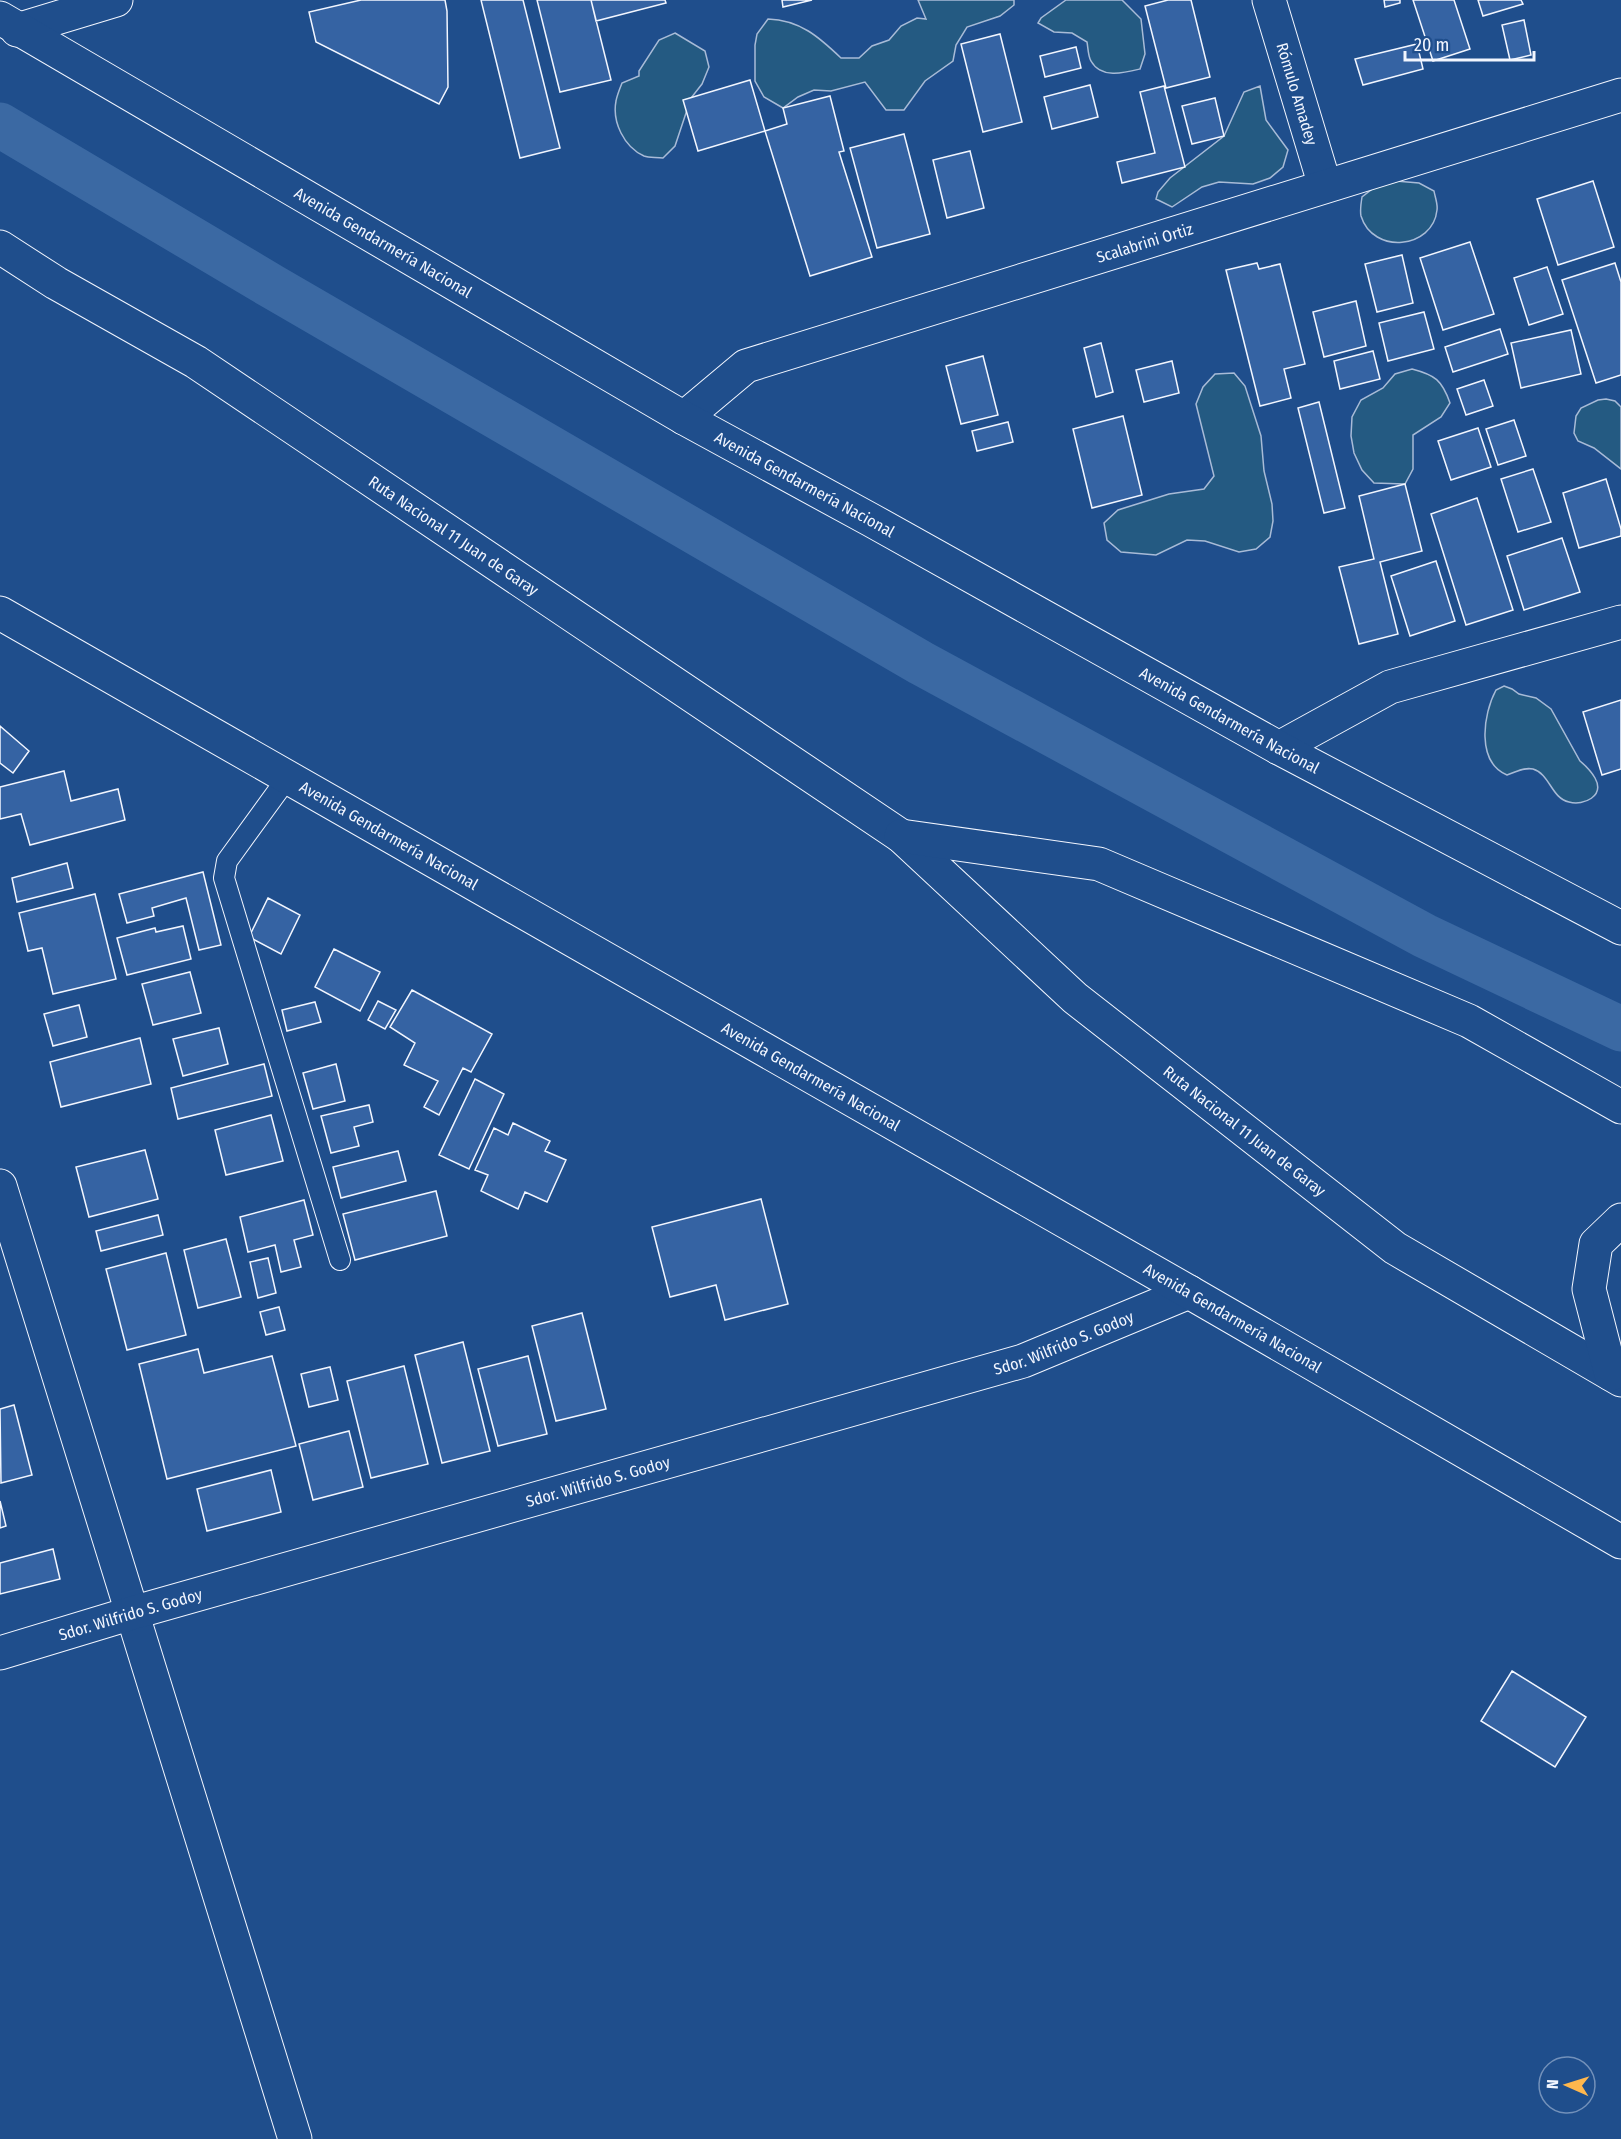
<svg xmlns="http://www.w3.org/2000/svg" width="1621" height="2139" viewBox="0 0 1621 2139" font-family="'Fira Sans Condensed',sans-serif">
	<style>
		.green { fill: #245a82; stroke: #a8bbd7; stroke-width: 1.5 }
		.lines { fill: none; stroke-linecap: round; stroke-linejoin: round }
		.canal { stroke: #3b69a3; stroke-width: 45 }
		.building { fill: #3563a3; stroke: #f2f6ff; stroke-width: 1.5 }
		.service-casing { stroke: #f2f6ff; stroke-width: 22 }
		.minor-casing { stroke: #f2f6ff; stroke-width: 35 }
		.secondary-casing { stroke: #f2f6ff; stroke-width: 35 }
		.trunk-casing { stroke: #f2f6ff; stroke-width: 35 }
		.service { stroke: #1f4e8c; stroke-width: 20 }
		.minor { stroke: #1f4e8c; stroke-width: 33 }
		.secondary { stroke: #1f4e8c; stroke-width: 33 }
		.trunk { stroke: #1f4e8c; stroke-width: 33 }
		.labels { text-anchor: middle; stroke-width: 4.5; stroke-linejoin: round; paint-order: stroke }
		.street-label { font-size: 16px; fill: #f2f6ff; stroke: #1f4e8c }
	</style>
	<rect width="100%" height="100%" fill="#1f4e8c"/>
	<!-- green -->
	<path class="green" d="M918,0H1014V5L1000,16L967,27L956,45L953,61L925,81L904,110H886L865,82L831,91L814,90L798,97L783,108L764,97L755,81V45L757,34L768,19C800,20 819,37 841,58H859L872,46L889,40L901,26L917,18L926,19Z
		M1066,0H1122L1141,19L1145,54L1140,69C1124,73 1101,79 1091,61C1088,56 1088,47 1087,42L1072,33L1054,32L1038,23L1041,18Z
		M675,33L705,51L709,67L702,84L691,98L675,146L663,158C656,157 649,158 644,156C624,147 612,122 616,101C617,95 620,88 622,83L639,76V71L659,40Z
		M1260,86L1266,120L1288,150L1283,167L1270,178L1253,184L1219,182L1202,187L1172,207L1156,199L1158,192L1170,178L1224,136L1244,92Z
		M1384,180L1419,183L1434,191C1435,197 1438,204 1437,210C1433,249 1373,255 1361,216C1360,211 1361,203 1362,197Z
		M1412,369C1435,375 1442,380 1450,403L1441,417L1413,435V469L1405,484L1374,483L1362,470L1354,453L1351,436L1352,417L1361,400L1383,388L1395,374Z
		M1234,373L1245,386L1261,436L1264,471L1272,504L1273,521L1270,537L1256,549L1239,552L1205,541L1187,540L1156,555L1121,552L1107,540L1104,523L1118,510L1169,494L1204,489L1214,476L1196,404L1203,387L1215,374Z
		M1606,399L1615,401L1621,407V469L1594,448L1578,441L1574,433L1576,416L1581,408L1598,400Z
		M1504,686L1512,689L1519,694L1536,698L1551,709L1580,761C1586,766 1591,771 1595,778C1605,796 1584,806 1569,802C1551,798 1550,774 1533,769C1524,767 1515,772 1507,775C1476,762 1483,714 1496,690Z"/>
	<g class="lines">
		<!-- canal -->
		<path class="canal" d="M0,125L273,287L921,663L1425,936L1621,1029"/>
	</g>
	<!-- building -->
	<path class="building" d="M361,0H445L447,11L448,87L439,104L316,42L309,12Z
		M481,0H523L560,148L520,158Z
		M537,0H591L611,80L560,92Z
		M591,0H665L666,3L596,21Z
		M782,0H812L783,7Z
		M1168,0H1191L1210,77L1166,88L1145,6Z
		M1384,0H1400V3L1385,7Z
		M1413,0H1454L1470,49L1433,61Z
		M1478,0H1521L1523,4L1483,16Z
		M1524,20L1531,55L1510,60L1502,25Z
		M1000,34L1022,122L983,132L961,44Z
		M1417,44L1423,69L1363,85L1355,59Z
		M1076,47L1081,68L1045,77L1040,56Z
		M750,80L765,131L698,151L683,100Z
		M1090,85L1098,117L1052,129L1044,97Z
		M1164,86L1185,167L1122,183L1117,162L1155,153L1140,92Z
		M830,96L844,151L839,152L872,257L810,276L765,131L787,124L783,108Z
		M1215,98L1224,136L1192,144L1182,106Z
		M904,134L930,234L877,248L850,148Z
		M970,151L984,208L947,218L933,160Z
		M1593,181L1614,247L1558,265L1537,199Z
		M1470,242L1494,314L1443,330L1420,258Z
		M1402,255L1413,303L1377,312L1365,264Z
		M1257,263L1259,269L1280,264L1305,364L1284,369L1291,398L1260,406L1226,270Z
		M1615,263L1621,282V375L1596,383L1562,280Z
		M1547,267L1563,314L1529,325L1514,278Z
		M1356,301L1366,346L1324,357L1313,312Z
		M1424,312L1434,349L1388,361L1379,323Z
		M1500,329L1508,354L1453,372L1445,347Z
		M1571,330L1581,374L1521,388L1511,343Z
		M1101,343L1113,392L1096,397L1084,348Z
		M1373,351L1380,379L1340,389L1334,361Z
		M983,356L998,415L961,424L946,366Z
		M1172,361L1179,393L1144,402L1136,370Z
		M1484,380L1493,406L1466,415L1457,389Z
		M1319,402L1345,508L1324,513L1298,408Z
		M1123,416L1142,495L1092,508L1073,429Z
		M1514,420L1526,456L1498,465L1486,429Z
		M1008,422L1013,442L977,451L972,431Z
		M1478,428L1491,467L1451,480L1438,441Z
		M1533,469L1551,522L1518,532L1501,479Z
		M1606,479L1621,529V536L1579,548L1563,493Z
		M1405,484L1422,551L1380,562L1398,634L1359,644L1339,567L1374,559L1359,496Z
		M1477,498L1513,610L1466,625L1431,514Z
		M1562,538L1580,592L1524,610L1507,556Z
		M1436,561L1455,621L1410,636L1391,576Z
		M1621,700V769L1602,775L1583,712Z
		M0,726L29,751L13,773L0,763Z
		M64,771L71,801L118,789L125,820L30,845L21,814L0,819V787Z
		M67,863L73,888L17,902L12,878Z
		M203,872L221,945L199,950L186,898L152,908L154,916L127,923L119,894Z
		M95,894L116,979L53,994L42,948L28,951L19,913Z
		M268,898L300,915L281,954L249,937Z
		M183,926L191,959L127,975L117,938L155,928L156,932Z
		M334,949L380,972L360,1011L315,987Z
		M190,972L201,1013L153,1025L142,984Z
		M412,990L492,1034L471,1072L463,1068L439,1115L424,1107L438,1081L404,1065L415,1043L390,1027Z
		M378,1001L396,1010L385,1029L368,1020Z
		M315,1002L321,1022L287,1031L282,1010Z
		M79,1005L87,1037L53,1046L44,1014Z
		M219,1028L228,1064L183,1076L173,1039Z
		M140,1038L151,1084L61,1107L50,1062Z
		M264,1064L272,1096L178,1119L171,1088Z
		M336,1064L345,1101L313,1109L303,1073Z
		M475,1079L504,1094L469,1169L439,1155Z
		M369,1105L373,1122L354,1127L359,1146L331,1153L321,1116Z
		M271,1115L283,1161L226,1175L215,1130Z
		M513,1123L550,1141L545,1151L566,1160L547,1202L525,1192L518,1209L481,1191L488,1175L475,1170L494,1128L508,1135Z
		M145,1150L158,1199L89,1217L76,1167Z
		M398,1151L406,1181L341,1198L333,1167Z
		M436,1191L447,1236L355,1260L343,1214Z
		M761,1199L788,1304L725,1320L716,1285L670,1297L652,1227Z
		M304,1200L313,1235L294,1240L301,1267L281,1272L275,1245L248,1252L240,1217Z
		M158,1215L163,1235L101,1251L96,1231Z
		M226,1239L241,1297L198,1308L184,1250Z
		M166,1253L186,1335L127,1350L106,1269Z
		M268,1258L276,1293L258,1298L250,1262Z
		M279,1307L285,1330L266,1335L260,1312Z
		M582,1313L606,1409L556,1421L532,1326Z
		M463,1342L490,1451L442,1463L415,1355Z
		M198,1349L204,1373L272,1356L296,1446L167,1479L139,1364Z
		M528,1356L547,1434L498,1446L478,1369Z
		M404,1366L428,1464L371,1478L347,1381Z
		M330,1367L338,1400L309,1407L301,1374Z
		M14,1405L32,1475L1,1483L0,1409Z
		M349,1431L363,1487L313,1500L299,1444Z
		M271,1470L281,1512L207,1531L197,1489Z
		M0,1501L6,1526L0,1528Z
		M53,1549L60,1579L0,1594V1563Z
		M1512,1671L1586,1717L1555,1767L1481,1721Z"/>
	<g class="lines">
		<defs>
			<path id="service" d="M288,777L227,861L224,878L340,1260"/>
			<g id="minor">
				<path id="s1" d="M1269,0L1325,186"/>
				<path d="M17,30L116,0"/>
				<path id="s2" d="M684,418L746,366L1621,95"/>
				<path d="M1279,748L1390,687L1621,622"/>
				<path d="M0,1186L295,2139"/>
				<path id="s3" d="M0,1653L132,1613L1023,1361L1189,1292"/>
			</g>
			<g id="secondary">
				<path id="s4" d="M0,18L684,418L871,520L1279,748L1621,928"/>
				<path id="s5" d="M0,613L1189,1292L1621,1542"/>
			</g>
			<g id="trunk">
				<path id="s6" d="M0,247L56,283L196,362L901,836L1075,998L1395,1248L1621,1380"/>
				<path d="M901,836L1099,864L1469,1021L1621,1107"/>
				<path d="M1611,1374L1589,1289L1596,1244L1621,1220"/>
			</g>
		</defs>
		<!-- service casing -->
		<use href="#service" class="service-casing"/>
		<!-- minor casing -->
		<use href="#minor" class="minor-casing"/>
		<!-- secondary casing -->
		<use href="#secondary" class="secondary-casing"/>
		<!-- trunk casing -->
		<use href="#trunk" class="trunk-casing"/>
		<!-- service -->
		<use href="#service" class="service"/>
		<!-- minor -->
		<use href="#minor" class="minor"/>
		<!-- secondary -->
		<use href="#secondary" class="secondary"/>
		<!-- trunk -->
		<use href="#trunk" class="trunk"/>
	</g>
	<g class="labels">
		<!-- street labels -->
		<g class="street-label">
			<text dy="6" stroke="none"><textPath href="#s1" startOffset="98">Rómulo Amadey</textPath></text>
			<text dy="6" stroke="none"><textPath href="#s4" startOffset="444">Avenida Gendarmería Nacional</textPath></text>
			<text dy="6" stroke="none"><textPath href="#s2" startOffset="498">Scalabrini Ortiz</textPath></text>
			<text dy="6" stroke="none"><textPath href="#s4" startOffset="930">Avenida Gendarmería Nacional</textPath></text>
			<text dy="6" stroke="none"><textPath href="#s6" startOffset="538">Ruta Nacional 11 Juan de Garay</textPath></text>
			<text dy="6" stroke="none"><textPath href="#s4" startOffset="1416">Avenida Gendarmería Nacional</textPath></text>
			<text dy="6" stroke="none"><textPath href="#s5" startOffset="448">Avenida Gendarmería Nacional</textPath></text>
			<text dy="6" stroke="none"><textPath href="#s5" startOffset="934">Avenida Gendarmería Nacional</textPath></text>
			<text dy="6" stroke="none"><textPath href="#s6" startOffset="1530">Ruta Nacional 11 Juan de Garay</textPath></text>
			<text dy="6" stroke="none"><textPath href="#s5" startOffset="1420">Avenida Gendarmería Nacional</textPath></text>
			<text dy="6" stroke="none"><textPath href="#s3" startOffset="1108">Sdor. Wilfrido S. Godoy</textPath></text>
			<text dy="6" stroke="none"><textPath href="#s3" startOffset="622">Sdor. Wilfrido S. Godoy</textPath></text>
			<text dy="6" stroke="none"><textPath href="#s3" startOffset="136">Sdor. Wilfrido S. Godoy</textPath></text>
		</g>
	</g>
	<!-- north arrow -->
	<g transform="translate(1567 2085) rotate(273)"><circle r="28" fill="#1f4e8c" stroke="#7391ba" stroke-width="1.5"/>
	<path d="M0-4.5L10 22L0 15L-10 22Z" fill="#ffb74d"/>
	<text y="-9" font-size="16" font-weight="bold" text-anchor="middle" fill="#f2f6ff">N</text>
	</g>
	<!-- scale -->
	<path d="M1405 51v9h129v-9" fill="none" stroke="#f2f6ff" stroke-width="3"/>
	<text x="1414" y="51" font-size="18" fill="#f2f6ff" stroke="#1f4e8c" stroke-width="4.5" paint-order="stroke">20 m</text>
</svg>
